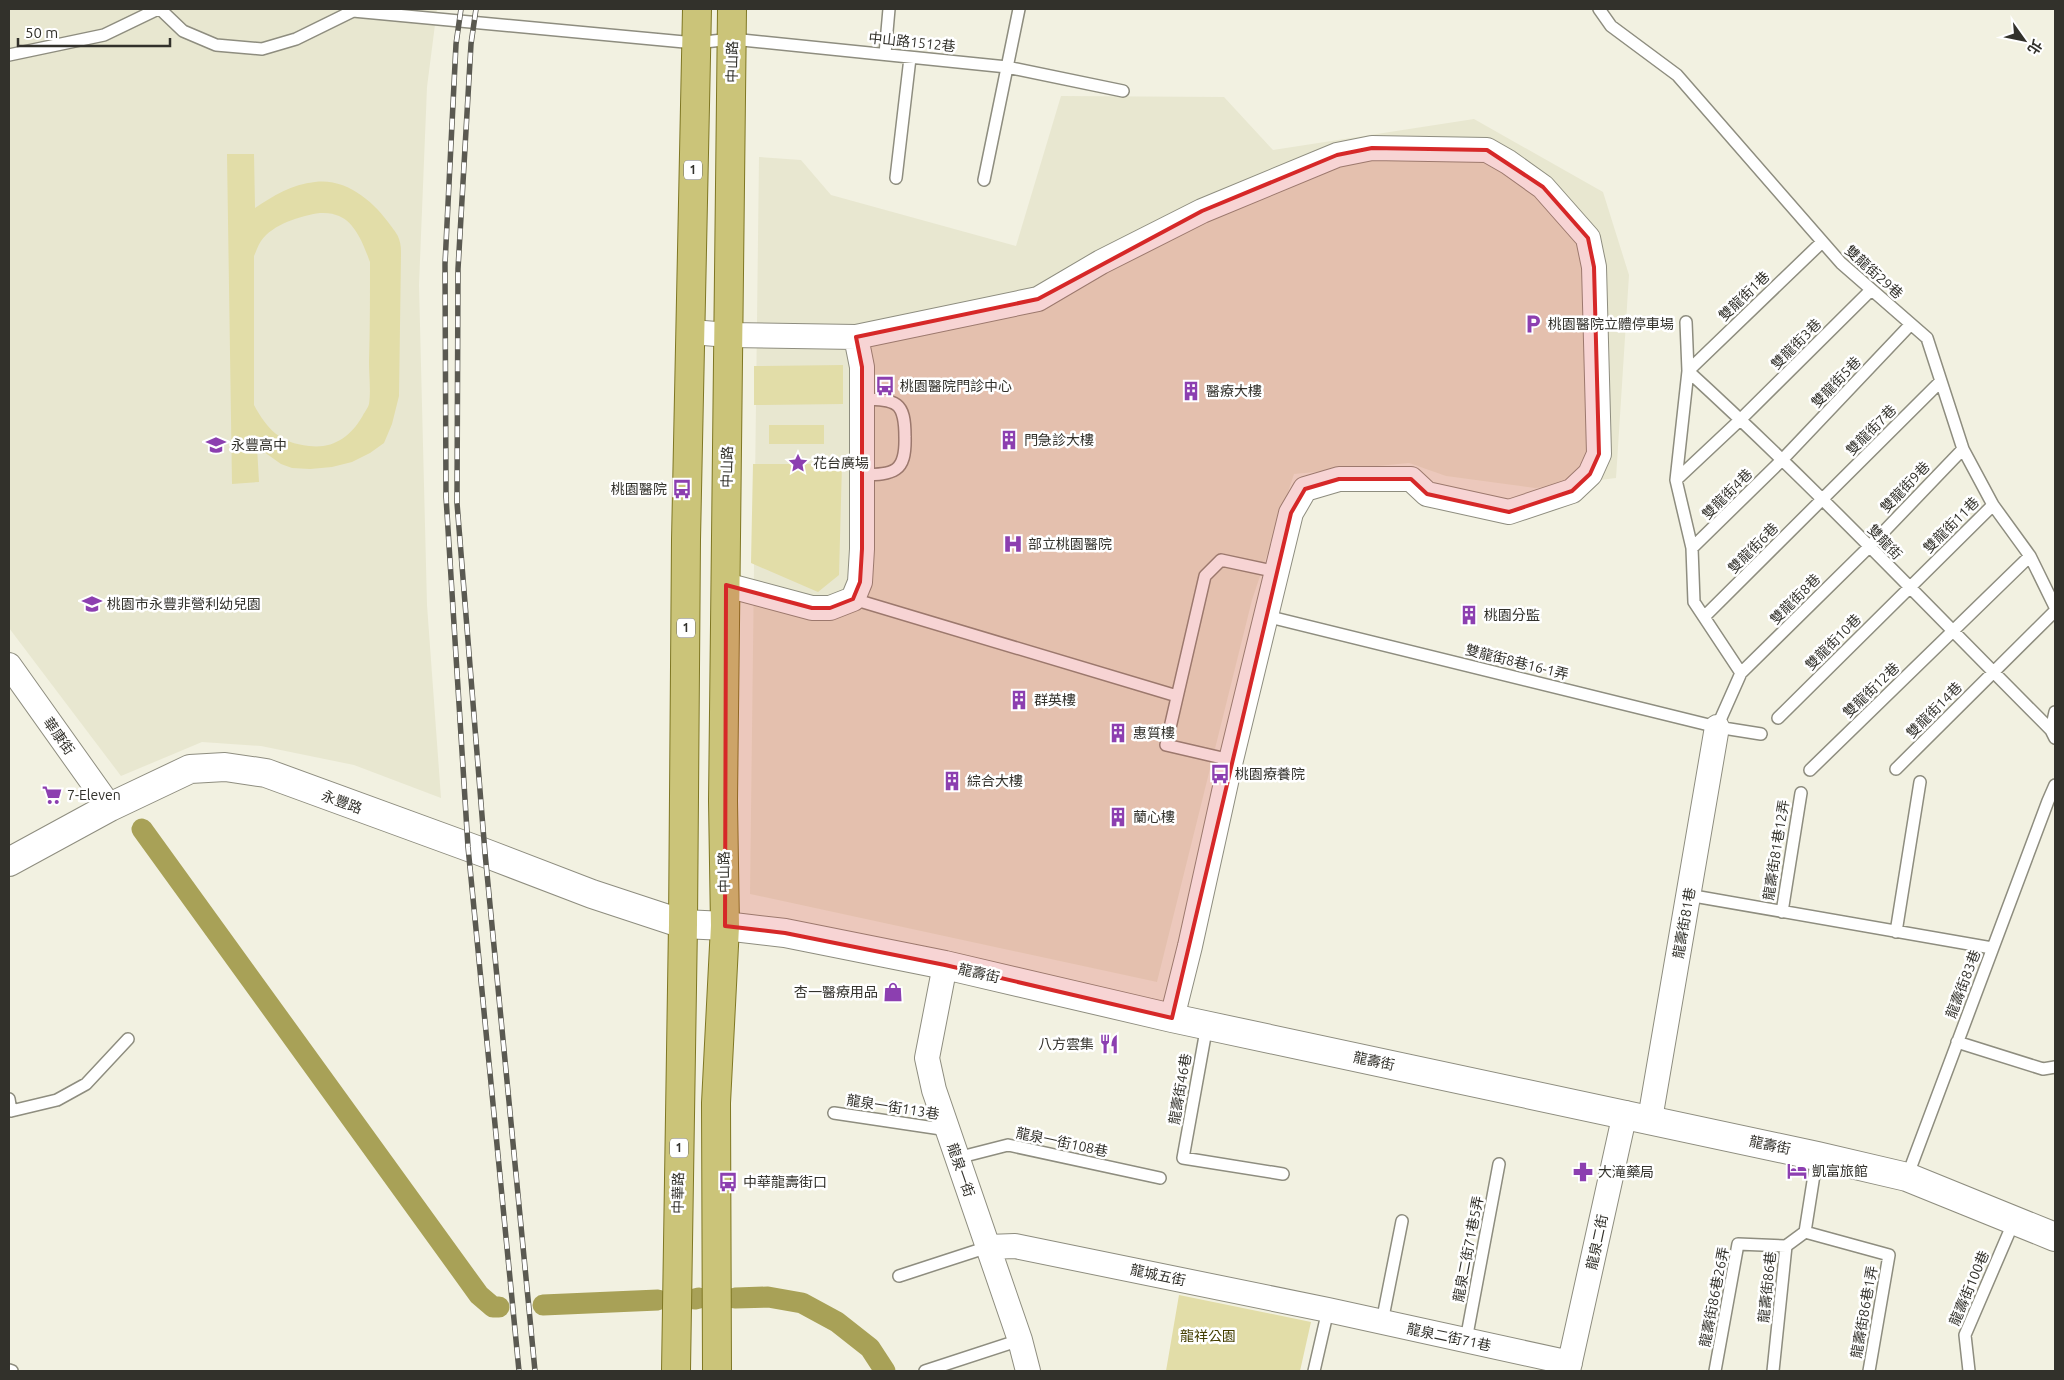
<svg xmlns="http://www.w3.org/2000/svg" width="2064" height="1380" viewBox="0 0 2064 1380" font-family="Ubuntu,'Noto Sans TC',sans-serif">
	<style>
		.built { fill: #e8e7d0 }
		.green { fill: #e2dda8; fill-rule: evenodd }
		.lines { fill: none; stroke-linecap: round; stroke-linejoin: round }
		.canal { stroke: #a8a157; stroke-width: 21 }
		.lane-casing { stroke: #8e8d7f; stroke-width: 14 }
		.street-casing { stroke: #8e8d7f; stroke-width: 26 }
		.secondary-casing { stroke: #8e8d7f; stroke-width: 30 }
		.primary-casing { stroke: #7f7723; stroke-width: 30 }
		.lane { stroke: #fff; stroke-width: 11 }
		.street { stroke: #fff; stroke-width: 24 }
		.secondary { stroke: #fff; stroke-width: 28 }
		.primary { stroke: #cbc479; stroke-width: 28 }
		.rail-casing { stroke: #5a5951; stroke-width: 5.5 }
		.rail { stroke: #fff; stroke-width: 4; stroke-dasharray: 11; stroke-linecap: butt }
		.marked { fill: #d62828; fill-opacity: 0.2; stroke: #d62828; stroke-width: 4; stroke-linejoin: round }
		.labels { text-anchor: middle; stroke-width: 5; stroke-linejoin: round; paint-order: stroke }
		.shield { fill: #fff; stroke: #706f6b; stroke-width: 1 }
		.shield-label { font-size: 12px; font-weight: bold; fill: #32312b }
		.street-label { font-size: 14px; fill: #32312b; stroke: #fff }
		.poi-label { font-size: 14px; fill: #32312b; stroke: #fff; text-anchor: start }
		.park-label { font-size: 14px; fill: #443e00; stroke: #fff }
	</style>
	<rect width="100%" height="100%" fill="#f2f1e1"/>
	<!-- built -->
	<path class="built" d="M9,9H437L427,87L419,285L427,605L441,798L354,765L261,746L202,742L121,776L9,628Z
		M1061,96L1224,97L1273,150L1474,119L1603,192L1629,275L1616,478L1535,488L1446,476L1409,463L1294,474L1252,600L1157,982L750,894L759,157L801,160L831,195L1016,246Z"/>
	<!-- green -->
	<path class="green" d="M227,154H254L255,208C273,196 292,184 315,182C347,178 374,202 391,226C394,230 398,235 399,239C401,244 401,250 401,255L399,396L392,424L384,443L370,453L352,462L332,467L310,469L292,468L281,464L257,447L259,482L232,484ZM320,213C325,213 331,213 336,215C355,220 364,246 370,262C370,295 370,328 369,362C369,375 371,391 369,404C368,408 364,413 362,417C350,437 333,449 309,446C280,443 267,429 254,405V256C256,252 258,245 261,241C273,224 300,216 320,213Z
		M843,365V404L754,405V366Z
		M769,425H824V444H769Z
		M753,464H842L839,575L818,592L751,563Z
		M1179,1295L1311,1322L1300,1371H1166Z"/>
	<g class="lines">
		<!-- canal -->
		<path class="canal" d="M142,829L479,1295L493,1307H499
			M735,1298L768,1297L802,1303L837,1322L870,1348L885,1371
			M695,1299L699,1298
			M543,1305L658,1300"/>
		<defs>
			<path id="lane" d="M160,9L183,31L216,45L262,49L296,39L353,11
				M349,9L353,11L695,43L732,39L1007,67L1123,91
				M1599,9L1611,26L1677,75L1841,263L1927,338L1963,449L1993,505L2030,556L2055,607
				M885,54L889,9
				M9,55L104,35L158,9
				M896,178L910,58
				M984,180L1019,9
				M1821,243L1688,371C1814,486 1931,610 2051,730L2055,738
				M1686,322L1688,371L1676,480L1692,548L1694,602L1741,673L1717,727
				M862,475C894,474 906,473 905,437C905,401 897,400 862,399
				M1676,480L1741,419L1871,290
				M1692,548L1782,460L1911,324
				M853,599L1177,696
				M1266,616L1717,727L1761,734
				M1705,616L1941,381
				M1741,673L1870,546L1963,449
				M1778,718L1993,505
				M2051,730L2055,712
				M1231,760L1166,745L1205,576L1221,560L1277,572
				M1896,769L2055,611
				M1810,770L2030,556
				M1688,895L1992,948
				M1782,912L1801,793
				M1896,932L1920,782
				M1207,1025L1183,1158L1283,1174
				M1957,1042L2043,1069L2055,1067
				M9,1099L11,1111L57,1100L86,1084L128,1039
				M834,1113L948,1130
				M957,1158L1008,1145L1160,1178
				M1907,1177L2048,801L2055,785
				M1805,1232L1889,1255L1869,1371
				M899,1276L988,1247
				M1382,1322L1402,1221
				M1466,1340L1499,1164
				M9,1370L12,1371
				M925,1371L1020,1340
				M1314,1371L1328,1310
				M1715,1371L1738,1244L1786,1246
				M1773,1371L1786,1246L1805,1232L1817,1156
				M1969,1371L1965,1335L2014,1221"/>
			<path id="street" d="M691,332L729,335L856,337L1038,299L1101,262L1202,211L1337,155L1372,148L1487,150L1508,162L1543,187L1588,238L1594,267L1599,454L1590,474L1572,491L1509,512L1427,494L1411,479H1339L1305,489L1291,513L1231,760L1190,946L1172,1018
				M726,585L812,608H830L853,599L860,582L862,549V367L856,337
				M9,665L110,807
				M945,965L927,1058L934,1090L1020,1340L1028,1371
				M1650,1119L1717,727
				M988,1247L1015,1246L1328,1310L1570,1363
				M1568,1371L1625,1113"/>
			<path id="secondary" d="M9,862L110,807L190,769L225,767L266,773L485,853L592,894L683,924L725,926L785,933L945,965L1172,1018L1817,1156L1907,1177L2055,1237"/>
			<path id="primary" d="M676,1371L683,924L686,540L697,9
				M717,1371L716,1103L725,926L723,801L732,9"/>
		</defs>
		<!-- lane casing -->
		<use href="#lane" class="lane-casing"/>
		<!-- street casing -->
		<use href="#street" class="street-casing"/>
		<!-- secondary casing -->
		<use href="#secondary" class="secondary-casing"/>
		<!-- primary casing -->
		<use href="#primary" class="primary-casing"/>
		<!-- lane -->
		<use href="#lane" class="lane"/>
		<!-- street -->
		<use href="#street" class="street"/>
		<!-- secondary -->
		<use href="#secondary" class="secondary"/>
		<!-- primary -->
		<use href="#primary" class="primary"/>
		<defs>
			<path id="rail" d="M461,9L456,44L445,264L446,497L468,847L519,1371
				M476,9L471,44L458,269L457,503L485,853L535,1371"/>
		</defs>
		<!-- rail casing -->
		<use href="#rail" class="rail-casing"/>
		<!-- rail -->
		<use href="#rail" class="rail"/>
	</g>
	<!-- marked area -->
	<path class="marked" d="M1372,148L1487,150L1543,187L1588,238L1594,267L1599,454L1590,474L1572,491L1509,512L1427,494L1411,479H1339L1305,489L1291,513L1172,1018L945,965L785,933L725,926L726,585L812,608H830L853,599L860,582L862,549V367L856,337L1038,299L1202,211L1337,155Z"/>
	<!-- icons -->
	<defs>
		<symbol id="parking-bare" viewBox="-9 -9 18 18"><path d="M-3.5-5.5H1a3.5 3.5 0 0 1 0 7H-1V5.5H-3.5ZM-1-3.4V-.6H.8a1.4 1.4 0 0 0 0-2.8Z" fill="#8c3fb0" stroke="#fff" stroke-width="2.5" paint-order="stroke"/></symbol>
		<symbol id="bus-bare" viewBox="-9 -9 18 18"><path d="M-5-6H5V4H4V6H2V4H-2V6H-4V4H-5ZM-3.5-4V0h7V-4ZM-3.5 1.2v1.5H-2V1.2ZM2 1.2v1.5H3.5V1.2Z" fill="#8c3fb0" stroke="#fff" stroke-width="2.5" paint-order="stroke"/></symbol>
		<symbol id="building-bare" viewBox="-9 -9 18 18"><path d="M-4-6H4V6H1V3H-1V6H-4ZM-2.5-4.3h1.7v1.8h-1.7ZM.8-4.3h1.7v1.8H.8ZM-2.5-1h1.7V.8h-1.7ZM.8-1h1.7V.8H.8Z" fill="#8c3fb0" stroke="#fff" stroke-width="2.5" paint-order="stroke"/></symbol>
		<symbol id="school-bare" viewBox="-9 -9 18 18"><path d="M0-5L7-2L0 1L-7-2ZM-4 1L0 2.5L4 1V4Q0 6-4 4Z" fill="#8c3fb0" stroke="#fff" stroke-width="2.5" paint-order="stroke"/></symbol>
		<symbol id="sight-bare" viewBox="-9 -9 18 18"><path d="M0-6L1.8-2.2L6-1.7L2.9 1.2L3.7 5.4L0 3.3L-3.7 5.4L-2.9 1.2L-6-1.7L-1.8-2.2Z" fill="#8c3fb0" stroke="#fff" stroke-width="2.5" paint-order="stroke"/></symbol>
		<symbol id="hospital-bare" viewBox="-9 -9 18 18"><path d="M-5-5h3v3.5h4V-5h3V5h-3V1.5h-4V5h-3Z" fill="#8c3fb0" stroke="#fff" stroke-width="2.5" paint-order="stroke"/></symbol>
		<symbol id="supermarket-bare" viewBox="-9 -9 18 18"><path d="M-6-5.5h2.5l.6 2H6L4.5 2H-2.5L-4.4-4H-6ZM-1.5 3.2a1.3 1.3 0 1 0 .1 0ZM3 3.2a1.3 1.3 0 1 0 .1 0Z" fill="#8c3fb0" stroke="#fff" stroke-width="2.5" paint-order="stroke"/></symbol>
		<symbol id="shop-bare" viewBox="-9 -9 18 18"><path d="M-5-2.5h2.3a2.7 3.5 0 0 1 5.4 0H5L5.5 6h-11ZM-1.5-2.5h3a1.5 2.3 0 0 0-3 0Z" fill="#8c3fb0" stroke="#fff" stroke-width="2.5" paint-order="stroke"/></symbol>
		<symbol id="restaurant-bare" viewBox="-9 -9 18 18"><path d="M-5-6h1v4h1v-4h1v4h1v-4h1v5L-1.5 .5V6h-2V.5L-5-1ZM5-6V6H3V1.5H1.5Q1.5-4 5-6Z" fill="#8c3fb0" stroke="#fff" stroke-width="2.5" paint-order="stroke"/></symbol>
		<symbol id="hotel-bare" viewBox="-9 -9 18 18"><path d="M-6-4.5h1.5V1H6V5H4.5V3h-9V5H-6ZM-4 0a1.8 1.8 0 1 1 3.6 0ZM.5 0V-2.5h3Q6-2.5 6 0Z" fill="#8c3fb0" stroke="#fff" stroke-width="2.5" paint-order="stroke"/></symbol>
		<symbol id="pharmacy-bare" viewBox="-9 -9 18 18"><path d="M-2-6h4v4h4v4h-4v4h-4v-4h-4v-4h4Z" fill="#8c3fb0" stroke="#fff" stroke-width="2.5" paint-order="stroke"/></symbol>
	</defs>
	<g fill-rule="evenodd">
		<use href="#parking-bare" x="1519" y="310" width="28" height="28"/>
		<use href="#bus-bare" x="871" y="372" width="28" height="28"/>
		<use href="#building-bare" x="1177" y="377" width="28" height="28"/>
		<use href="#building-bare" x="995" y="426" width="28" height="28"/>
		<use href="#school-bare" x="202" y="431" width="28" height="28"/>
		<use href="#sight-bare" x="784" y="449" width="28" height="28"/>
		<use href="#bus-bare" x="668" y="475" width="28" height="28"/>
		<use href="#hospital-bare" x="999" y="530" width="28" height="28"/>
		<use href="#school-bare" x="78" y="590" width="28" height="28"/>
		<use href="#building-bare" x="1455" y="601" width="28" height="28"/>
		<use href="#building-bare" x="1005" y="686" width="28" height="28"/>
		<use href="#building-bare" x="1104" y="719" width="28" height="28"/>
		<use href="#bus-bare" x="1206" y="760" width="28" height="28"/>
		<use href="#building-bare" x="938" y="767" width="28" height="28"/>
		<use href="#supermarket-bare" x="38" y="781" width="28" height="28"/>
		<use href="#building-bare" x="1104" y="803" width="28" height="28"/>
		<use href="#shop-bare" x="879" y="978" width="28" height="28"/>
		<use href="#restaurant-bare" x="1095" y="1030" width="28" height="28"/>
		<use href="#hotel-bare" x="1783" y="1157" width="28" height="28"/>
		<use href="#pharmacy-bare" x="1569" y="1158" width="28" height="28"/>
		<use href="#bus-bare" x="714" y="1168" width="28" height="28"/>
	</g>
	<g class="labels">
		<!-- shield labels -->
		<g class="shield">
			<rect x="684" y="160.5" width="18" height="19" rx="4"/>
			<rect x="677" y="618.5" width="18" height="19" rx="4"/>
			<rect x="670" y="1138.5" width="18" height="19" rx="4"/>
		</g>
		<g class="shield-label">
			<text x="693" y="174">1</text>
			<text x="686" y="632">1</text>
			<text x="679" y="1152">1</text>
		</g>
		<!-- street labels -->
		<g class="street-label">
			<text transform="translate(912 42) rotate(6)" y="5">中山路1512巷</text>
			<text transform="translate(732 62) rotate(-89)" y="5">中山路</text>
			<text transform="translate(1874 272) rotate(42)" y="5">雙龍街29巷</text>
			<text transform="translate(1744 296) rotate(-44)" y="5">雙龍街1巷</text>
			<text transform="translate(1796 344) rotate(-45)" y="5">雙龍街3巷</text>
			<text transform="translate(1836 382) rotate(-46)" y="5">雙龍街5巷</text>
			<text transform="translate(1871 430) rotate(-45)" y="5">雙龍街7巷</text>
			<text transform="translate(727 467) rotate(-89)" y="5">中山路</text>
			<text transform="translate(1905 487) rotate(-46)" y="5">雙龍街9巷</text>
			<text transform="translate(1727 494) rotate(-45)" y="5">雙龍街4巷</text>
			<text transform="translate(1951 525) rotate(-45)" y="5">雙龍街11巷</text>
			<text transform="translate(1885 542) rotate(46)" y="5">雙龍街</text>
			<text transform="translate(1753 548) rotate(-45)" y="5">雙龍街6巷</text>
			<text transform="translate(1795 599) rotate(-45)" y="5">雙龍街8巷</text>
			<text transform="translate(1833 642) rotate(-45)" y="5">雙龍街10巷</text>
			<text transform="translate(1517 662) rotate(14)" y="5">雙龍街8巷16-1弄</text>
			<text transform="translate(1871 690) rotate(-44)" y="5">雙龍街12巷</text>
			<text transform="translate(1934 710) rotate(-45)" y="5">雙龍街14巷</text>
			<text transform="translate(59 736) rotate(55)" y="5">華康街</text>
			<text transform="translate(342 802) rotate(20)" y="5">永豐路</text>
			<text transform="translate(1776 850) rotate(-81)" y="5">龍壽街81巷12弄</text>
			<text transform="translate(724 872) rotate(-91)" y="5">中山路</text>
			<text transform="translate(1684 923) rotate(-80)" y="5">龍壽街81巷</text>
			<text transform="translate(979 973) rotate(13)" y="5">龍壽街</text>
			<text transform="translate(1963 984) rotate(-69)" y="5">龍壽街83巷</text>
			<text transform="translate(1374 1061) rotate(12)" y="5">龍壽街</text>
			<text transform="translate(1180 1089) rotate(-80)" y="5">龍壽街46巷</text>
			<text transform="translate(893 1107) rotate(9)" y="5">龍泉一街113巷</text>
			<text transform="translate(1062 1142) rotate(12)" y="5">龍泉一街108巷</text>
			<text transform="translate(1770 1145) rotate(12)" y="5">龍壽街</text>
			<text transform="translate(961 1170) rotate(71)" y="5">龍泉一街</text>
			<text transform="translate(678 1193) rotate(-89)" y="5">中華路</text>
			<text transform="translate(1597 1242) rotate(-78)" y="5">龍泉二街</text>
			<text transform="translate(1468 1249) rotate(-79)" y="5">龍泉二街71巷5弄</text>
			<text transform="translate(1158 1275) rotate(12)" y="5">龍城五街</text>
			<text transform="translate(1767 1287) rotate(-84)" y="5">龍壽街86巷</text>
			<text transform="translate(1969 1288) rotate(-67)" y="5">龍壽街100巷</text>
			<text transform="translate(1714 1297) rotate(-79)" y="5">龍壽街86巷26弄</text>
			<text transform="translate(1864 1312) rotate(-80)" y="5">龍壽街86巷1弄</text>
			<text transform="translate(1449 1337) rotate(12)" y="5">龍泉二街71巷</text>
		</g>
		<!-- poi labels -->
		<g class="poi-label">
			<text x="1548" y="329">桃園醫院立體停車場</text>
			<text x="900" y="391">桃園醫院門診中心</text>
			<text x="1206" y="396">醫療大樓</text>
			<text x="1024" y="445">門急診大樓</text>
			<text x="231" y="450">永豐高中</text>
			<text x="813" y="468">花台廣場</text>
			<text x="667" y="494" text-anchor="end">桃園醫院</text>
			<text x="1028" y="549">部立桃園醫院</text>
			<text x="107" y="609">桃園市永豐非營利幼兒園</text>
			<text x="1484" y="620">桃園分監</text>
			<text x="1034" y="705">群英樓</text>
			<text x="1133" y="738">惠質樓</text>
			<text x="1235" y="779">桃園療養院</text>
			<text x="967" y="786">綜合大樓</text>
			<text x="67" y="800">7-Eleven</text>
			<text x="1133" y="822">蘭心樓</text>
			<text x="878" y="997" text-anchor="end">杏一醫療用品</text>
			<text x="1094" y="1049" text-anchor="end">八方雲集</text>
			<text x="1812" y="1176">凱富旅館</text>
			<text x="1598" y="1177">大滝藥局</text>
			<text x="743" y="1187">中華龍壽街口</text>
		</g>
		<!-- park labels -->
		<g class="park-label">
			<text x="1208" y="1341">龍祥公園</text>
		</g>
	</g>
	<!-- border -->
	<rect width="2064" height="1380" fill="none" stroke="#32312b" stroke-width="20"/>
	<!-- north arrow -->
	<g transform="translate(2024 40) rotate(123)" stroke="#ffffff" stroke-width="4" paint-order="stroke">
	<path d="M0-4L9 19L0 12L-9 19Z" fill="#32312b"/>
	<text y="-8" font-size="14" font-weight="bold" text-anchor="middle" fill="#32312b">北</text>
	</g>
	<!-- scale -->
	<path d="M18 38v8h152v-8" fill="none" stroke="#32312b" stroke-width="2.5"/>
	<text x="25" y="38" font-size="15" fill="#32312b" stroke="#ffffff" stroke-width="4" paint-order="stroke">50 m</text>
</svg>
